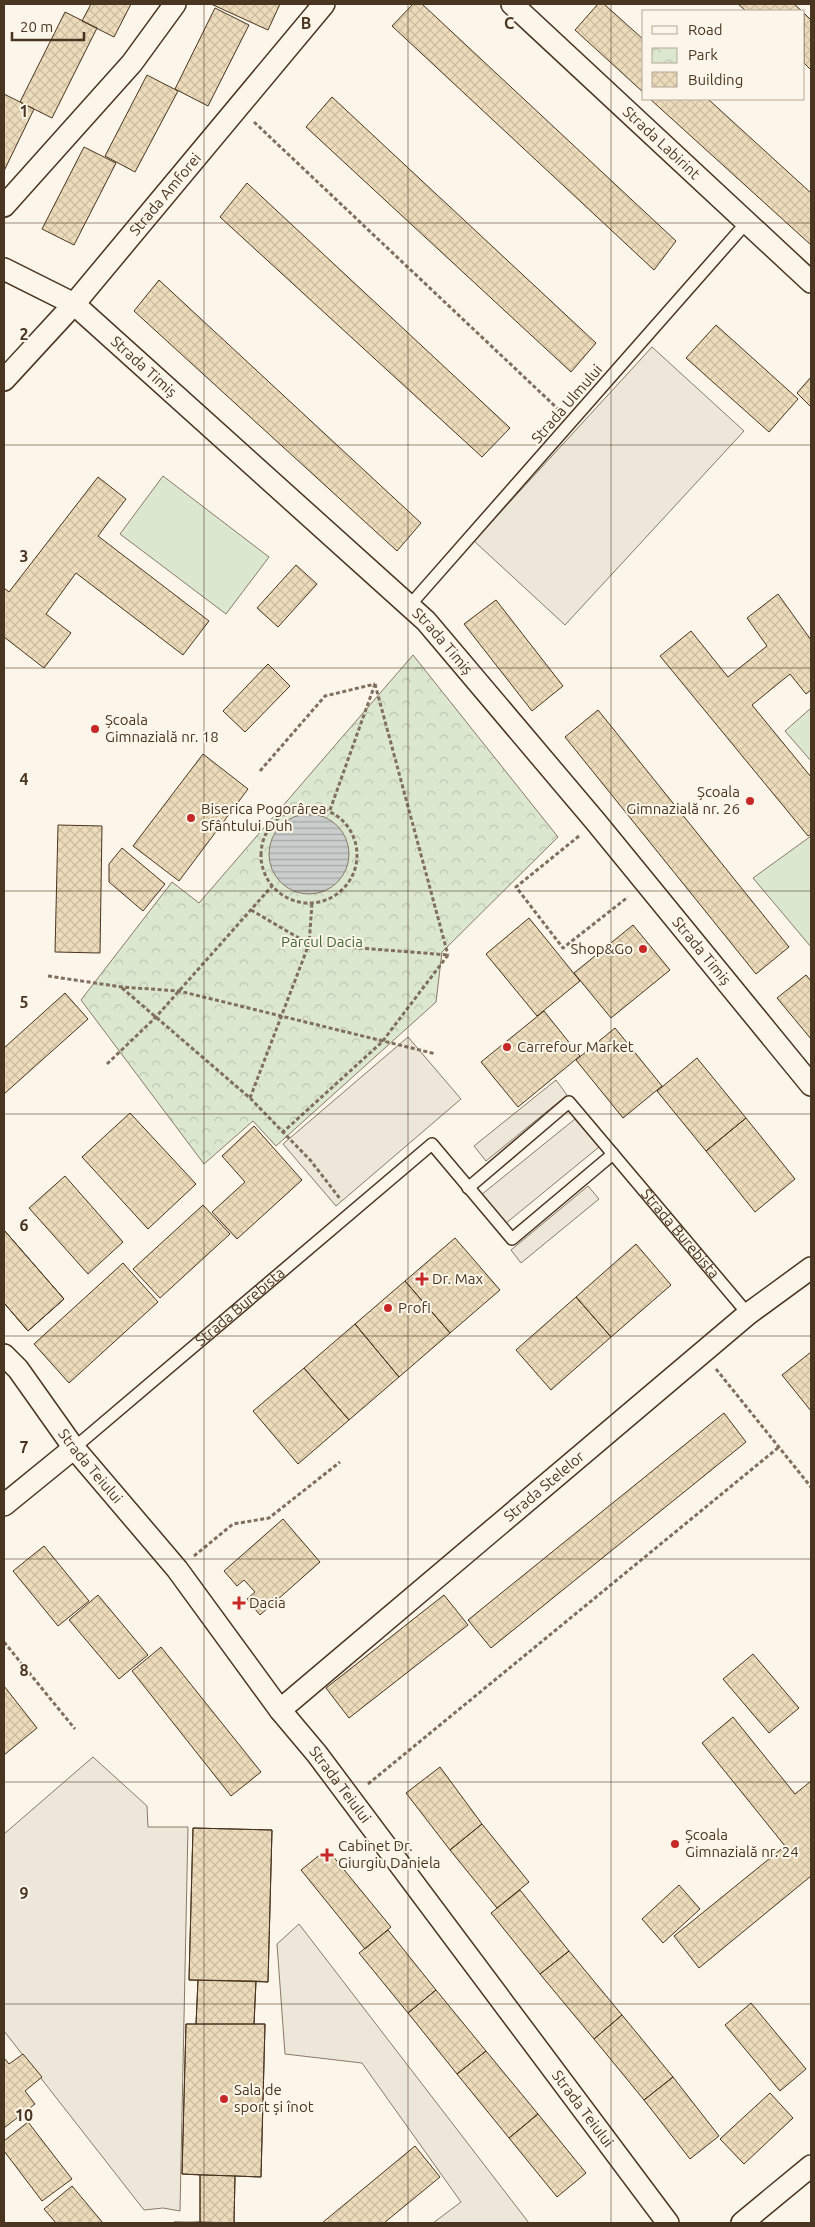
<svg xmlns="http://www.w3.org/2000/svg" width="815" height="2227" viewBox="0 0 815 2227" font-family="Ubuntu,sans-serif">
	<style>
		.green { fill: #dce7d0; stroke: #887966 }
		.park { fill: url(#park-crowns); stroke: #887966 }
		.parking { fill: #ede7d9; stroke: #887966 }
		.water { fill: url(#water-rules); stroke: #887966 }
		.building { fill: url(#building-cross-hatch); stroke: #4a3520 }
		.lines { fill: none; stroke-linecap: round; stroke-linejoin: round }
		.lane-casing { stroke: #4a3520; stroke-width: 14 }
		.street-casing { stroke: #4a3520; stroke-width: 24 }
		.path { stroke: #7f6f5c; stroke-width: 3; stroke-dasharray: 4 2.5; stroke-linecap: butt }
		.lane { stroke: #fbf6e9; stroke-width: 11 }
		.street { stroke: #fbf6e9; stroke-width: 21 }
		.grid { fill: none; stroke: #4a3520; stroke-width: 1; stroke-opacity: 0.55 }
		.poi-dot { fill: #c62828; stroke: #fbf6e9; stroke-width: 2 }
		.labels { text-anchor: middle; stroke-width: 4; stroke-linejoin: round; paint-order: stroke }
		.street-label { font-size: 15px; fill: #4a3520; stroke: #fbf6e9 }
		.poi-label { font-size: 15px; fill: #4a3520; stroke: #fbf6e9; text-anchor: start }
		.park-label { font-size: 15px; fill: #436837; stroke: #fbf6e9 }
		.grid-label { font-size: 16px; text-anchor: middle; font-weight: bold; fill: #4a3520; stroke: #fbf6e9; stroke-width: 4; stroke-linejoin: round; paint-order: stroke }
	</style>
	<defs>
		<pattern id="park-crowns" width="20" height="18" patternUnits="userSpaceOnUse" patternTransform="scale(1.25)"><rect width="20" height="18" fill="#dce7d0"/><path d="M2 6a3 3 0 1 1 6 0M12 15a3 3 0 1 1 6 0" fill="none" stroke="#bec7b2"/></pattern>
		<pattern id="water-rules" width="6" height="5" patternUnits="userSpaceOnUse" patternTransform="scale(1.25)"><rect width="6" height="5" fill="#c9cecd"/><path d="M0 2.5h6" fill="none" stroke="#a5a8a6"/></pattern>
		<pattern id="building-cross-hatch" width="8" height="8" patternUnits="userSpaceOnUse" patternTransform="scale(1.25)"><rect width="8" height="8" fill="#ecdcbc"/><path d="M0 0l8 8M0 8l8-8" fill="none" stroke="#ccbda1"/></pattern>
	</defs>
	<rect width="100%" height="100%" fill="#fbf6e9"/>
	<!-- green -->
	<path class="green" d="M163,476L269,557L226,614L120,534Z
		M811,708V761L785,731Z
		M811,836V947L753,878Z"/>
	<!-- park -->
	<path class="park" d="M413,655L558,837L442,952L436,1002L276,1146L253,1121L204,1164L81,1000L172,882L199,903Z"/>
	<!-- parking -->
	<path class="parking" d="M652,347L744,431L565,625L474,541Z
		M408,1037L461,1099L336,1206L283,1144Z
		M556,1080L567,1095L486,1161L474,1146Z
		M575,1119L599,1147L505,1224L481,1195Z
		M588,1186L599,1199L521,1263L511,1250Z
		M93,1757L147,1806L148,1827H188L180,2211L163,2208L144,2210L4,2031V1834Z
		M299,1924L529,2223H433L461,2202L362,2063L285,2054L277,1944Z"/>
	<!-- water -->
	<path class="water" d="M269 854a40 40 0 1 1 80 0a40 40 0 1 1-80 0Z"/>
	<!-- building -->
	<path class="building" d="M91,4H131L114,37L82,21Z
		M211,4H280L268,30Z
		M413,4H422L676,241L654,270L392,26Z
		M598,4H604L644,40V93L575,30Z
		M738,4H794L802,11H746Z
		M215,8L249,25L208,106L175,89Z
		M65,12L97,28L52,118L20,102Z
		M804,13L811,20V70L804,63Z
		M147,75L178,91L135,172L105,156Z
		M4,94L34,109L4,171Z
		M332,97L596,343L571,372L306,127Z
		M650,99H708L811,193V245Z
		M84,147L116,163L74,245L42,229Z
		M247,183L510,428L482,457L220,217Z
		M159,280L421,523L397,551L134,311Z
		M716,325L798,399L769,432L686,358Z
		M811,377V407L797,393Z
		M98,477L126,499L98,536L209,621L183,655L76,573L46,614L71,633L44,668L4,637V588L9,592Z
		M296,565L317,584L278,627L257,608Z
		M778,594L811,640V690L806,694L790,674L752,705L811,777V834L808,836L660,656L691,631L728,677L767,646L747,618Z
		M496,600L563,686L532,711L464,624Z
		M268,664L290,686L245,732L223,711Z
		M598,710L789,947L756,974L565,737Z
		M203,754L248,789L179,881L133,846Z
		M58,825L102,826L100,953L55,952Z
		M122,848L165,884L143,911L109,882V864Z
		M529,918L580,981L537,1016L486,954Z
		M633,925L670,970L611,1018L574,973Z
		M806,975L811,981V1039L777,998Z
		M65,993L88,1019L4,1094V1048Z
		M544,1011L580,1056L518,1107L481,1062Z
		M615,1028L662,1086L623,1118L576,1060Z
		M697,1058L746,1118L706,1151L657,1091Z
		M130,1113L196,1184L148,1229L82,1157Z
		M746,1118L795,1179L755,1212L706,1151Z
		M254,1126L302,1180L237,1239L212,1212L245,1182L222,1156Z
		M65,1176L123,1242L88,1274L29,1208Z
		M203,1205L230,1234L160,1298L133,1269Z
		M4,1230L64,1299L28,1331L4,1303Z
		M4,1230L64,1299L28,1331L4,1303Z
		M455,1238L500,1290L450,1333L405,1281Z
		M636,1244L671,1285L611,1337L576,1297Z
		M123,1263L158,1302L69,1383L34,1344Z
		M405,1281L450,1333L399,1377L355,1324Z
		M576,1297L611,1337L551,1390L516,1350Z
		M355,1324L399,1377L349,1420L304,1368Z
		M811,1352V1411L782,1375Z
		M304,1368L349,1420L298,1464L253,1411Z
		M724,1413L746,1442L491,1648L468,1620Z
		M283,1519L320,1562L260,1615L247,1599L255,1592L244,1580L237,1586L224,1571Z
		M44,1546L89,1601L58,1626L13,1571Z
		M98,1595L148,1655L119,1679L69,1620Z
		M444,1595L468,1625L349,1718L326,1688Z
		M161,1647L261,1772L231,1796L132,1671Z
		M753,1654L799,1708L769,1733L723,1679Z
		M4,1686L37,1728L4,1755Z
		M733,1717L795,1794L811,1781V1876L699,1968L674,1936L785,1846L702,1743Z
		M440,1767L482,1824L450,1850L406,1793Z
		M482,1824L529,1882L497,1908L450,1850Z
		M193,1828L272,1830L268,1982L256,1981L254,2024H265L261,2177L235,2176L234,2223H269H174L200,2222V2175L182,2174L186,2024H196L198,1980H189Z
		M193,1828L272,1830L268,1982L189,1980Z
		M327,1849L391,1927L365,1949L301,1870Z
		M679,1885L700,1909L663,1943L642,1919Z
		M520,1890L569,1951L540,1974L491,1913Z
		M388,1930L436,1990L408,2013L359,1953Z
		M569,1951L622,2015L594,2039L540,1974Z
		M198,1980L256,1981L254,2024H196Z
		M436,1990L486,2051L457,2074L408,2013Z
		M751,2003L806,2069L780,2091L725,2025Z
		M622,2015L673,2077L644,2100L594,2039Z
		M186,2024H265L261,2177L182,2174Z
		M486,2051L538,2114L509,2138L457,2074Z
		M23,2054L42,2077L25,2091L35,2104L4,2128V2058L9,2064Z
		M673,2077L719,2136L690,2159L644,2100Z
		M770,2093L793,2118L744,2164L720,2139Z
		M538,2114L586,2173L557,2197L509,2138Z
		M28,2122L72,2179L42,2201L4,2151V2141Z
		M415,2146L440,2177L384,2223H322Z
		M200,2175L235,2176L234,2223L200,2222Z
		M72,2186L103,2223H56L44,2209Z
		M174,2222L234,2223H269H174Z"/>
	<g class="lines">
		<defs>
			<g id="lane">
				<path d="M410,605L747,222"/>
				<path id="s1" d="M468,1188L569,1102L748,1314"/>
				<path id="s2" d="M74,1448L432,1144L512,1239L613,1154"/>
			</g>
			<g id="street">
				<path id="s3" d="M512,4L811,282"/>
				<path d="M4,206L132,63L175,4"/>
				<path id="s4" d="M4,269L74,304L426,621L596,822L811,1085"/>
				<path id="s5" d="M4,380L74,304L324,4"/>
				<path id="s6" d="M4,1355L18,1369L74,1448L177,1569L280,1710L317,1754L668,2223"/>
				<path d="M4,1505L74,1448"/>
				<path id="s7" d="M280,1710L748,1314L811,1268"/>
				<path d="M742,2223L811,2166"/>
			</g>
		</defs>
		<!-- lane casing -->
		<use href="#lane" class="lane-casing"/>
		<!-- street casing -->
		<use href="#street" class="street-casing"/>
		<!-- path -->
		<path class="path" d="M254,122L558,409
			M375,684L448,955
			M260,771L325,696L375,684
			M261 855a48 48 0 1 1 96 0a48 48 0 1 1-96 0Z
			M330,810L375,684
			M579,836L516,887L563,948L628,897
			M251,910L309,944L448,955
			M48,976L122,987L179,991L436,1054
			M122,988L250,1098L311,1161L341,1200
			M107,1064L155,1018L272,886
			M250,1098L309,944L312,904
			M282,1133L382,1042L448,955
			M716,1369L811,1487
			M194,1556L233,1524L269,1518L340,1462
			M4,1642L75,1729
			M368,1784L779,1447"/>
		<!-- lane -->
		<use href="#lane" class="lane"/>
		<!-- street -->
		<use href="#street" class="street"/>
	</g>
	<!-- grid -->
	<path class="grid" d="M204,4V2223M408,4V2223M611,4V2223M4,223H811M4,445H811M4,668H811M4,891H811M4,1114H811M4,1336H811M4,1559H811M4,1782H811M4,2004H811"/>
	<!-- markers -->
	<g class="poi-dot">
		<circle cx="95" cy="729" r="5"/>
		<circle cx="750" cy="801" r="5"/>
		<circle cx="191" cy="818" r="5"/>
		<circle cx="643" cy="949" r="5"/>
		<circle cx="507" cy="1047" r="5"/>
		<path d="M419.5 1271.5h5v5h5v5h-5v5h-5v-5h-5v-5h5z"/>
		<circle cx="388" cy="1308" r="5"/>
		<path d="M236.5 1595.5h5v5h5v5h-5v5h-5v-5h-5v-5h5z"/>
		<circle cx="675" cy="1844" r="5"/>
		<path d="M324.5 1847.5h5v5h5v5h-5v5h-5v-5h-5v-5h5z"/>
		<circle cx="224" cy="2099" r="5"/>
	</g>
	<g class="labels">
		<!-- street labels -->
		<g class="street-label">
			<text dy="5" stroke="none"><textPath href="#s3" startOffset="204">Strada Labirint</textPath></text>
			<text dy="5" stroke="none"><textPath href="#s5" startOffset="246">Strada Amforei</textPath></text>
			<text dy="5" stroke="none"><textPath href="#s4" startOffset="172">Strada Timiș</textPath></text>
			<text transform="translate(567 404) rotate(-49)" y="5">Strada Ulmului</text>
			<text dy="5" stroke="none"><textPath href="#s4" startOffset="578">Strada Timiș</textPath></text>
			<text dy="5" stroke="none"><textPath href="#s4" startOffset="982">Strada Timiș</textPath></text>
			<text dy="5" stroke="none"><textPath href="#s1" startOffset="305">Strada Burebista</textPath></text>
			<text dy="5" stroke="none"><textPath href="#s2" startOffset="218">Strada Burebista</textPath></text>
			<text dy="5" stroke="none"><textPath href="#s6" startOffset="141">Strada Teiului</textPath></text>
			<text dy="5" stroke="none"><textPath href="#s7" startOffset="346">Strada Stelelor</textPath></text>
			<text dy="5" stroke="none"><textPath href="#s6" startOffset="546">Strada Teiului</textPath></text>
			<text dy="5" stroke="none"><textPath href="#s6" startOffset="951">Strada Teiului</textPath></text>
		</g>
		<!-- poi labels -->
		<g class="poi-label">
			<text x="105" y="725">Școala<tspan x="105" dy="17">Gimnazială nr. 18</tspan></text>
			<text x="740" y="797" text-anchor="end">Școala<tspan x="740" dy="17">Gimnazială nr. 26</tspan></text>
			<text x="201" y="814">Biserica Pogorârea<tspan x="201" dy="17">Sfântului Duh</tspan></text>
			<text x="633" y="954" text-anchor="end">Shop&amp;Go</text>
			<text x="517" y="1052">Carrefour Market</text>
			<text x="432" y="1284">Dr. Max</text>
			<text x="398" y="1313">Profi</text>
			<text x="249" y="1608">Dacia</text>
			<text x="685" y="1840">Școala<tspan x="685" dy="17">Gimnazială nr. 24</tspan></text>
			<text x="338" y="1851">Cabinet Dr.<tspan x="338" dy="17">Giurgiu Daniela</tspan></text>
			<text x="234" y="2095">Sala de<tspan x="234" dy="17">sport și înot</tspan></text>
		</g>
		<!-- park labels -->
		<g class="park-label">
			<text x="322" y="947">Parcul Dacia</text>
		</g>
	</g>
	<g class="grid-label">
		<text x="306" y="29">B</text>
		<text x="509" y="29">C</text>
		<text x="24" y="117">1</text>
		<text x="24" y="340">2</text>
		<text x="24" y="562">3</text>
		<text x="24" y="785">4</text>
		<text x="24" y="1008">5</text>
		<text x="24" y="1231">6</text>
		<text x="24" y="1453">7</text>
		<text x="24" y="1676">8</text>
		<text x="24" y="1899">9</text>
		<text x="24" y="2121">10</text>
	</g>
	<!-- border -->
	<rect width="815" height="2227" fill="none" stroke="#4a3520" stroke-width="10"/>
	<!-- legend -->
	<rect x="642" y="10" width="162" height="90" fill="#fbf6e9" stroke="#b4a999"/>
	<rect x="652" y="26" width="25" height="8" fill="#fbf6e9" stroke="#b4a999"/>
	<text x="688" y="35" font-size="15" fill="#4a3520">Road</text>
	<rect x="652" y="48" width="25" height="15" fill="url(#park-crowns)" stroke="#b4a999"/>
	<text x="688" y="60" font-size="15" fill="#4a3520">Park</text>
	<rect x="652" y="72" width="25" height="15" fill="url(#building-cross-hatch)" stroke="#b4a999"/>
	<text x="688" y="85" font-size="15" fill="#4a3520">Building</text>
	<!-- scale -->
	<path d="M12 32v8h72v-8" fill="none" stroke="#4a3520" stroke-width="2.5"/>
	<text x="20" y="32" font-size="15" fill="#4a3520" stroke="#fbf6e9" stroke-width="4" paint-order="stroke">20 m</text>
</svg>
